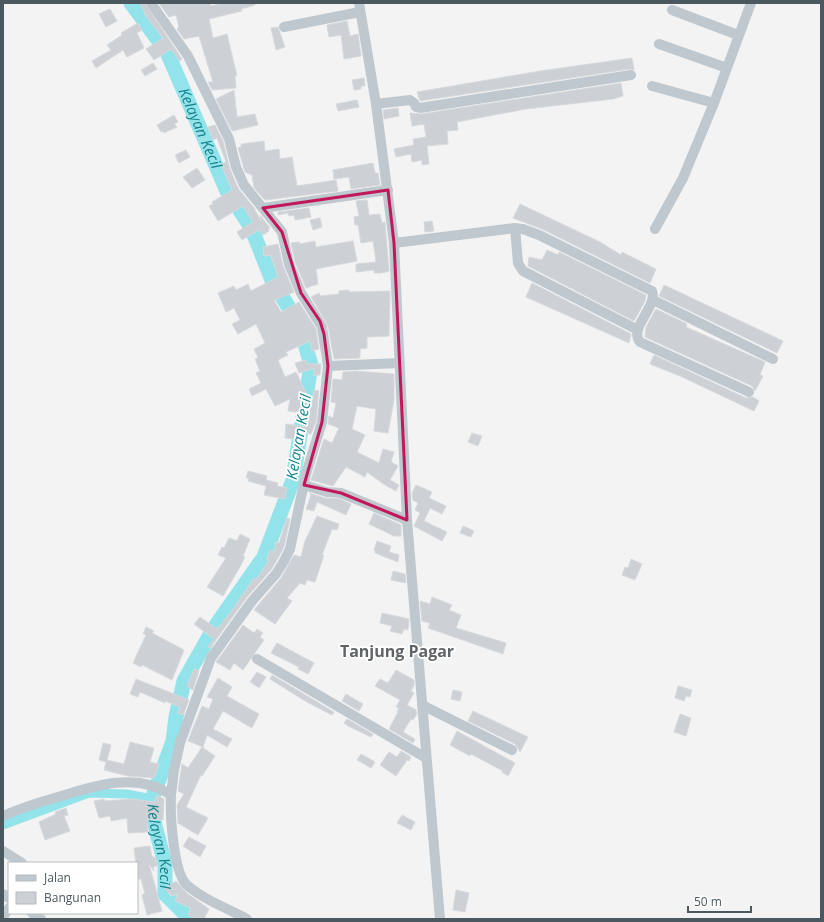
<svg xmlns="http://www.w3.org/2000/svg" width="824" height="922" viewBox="0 0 824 922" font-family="'Open Sans',sans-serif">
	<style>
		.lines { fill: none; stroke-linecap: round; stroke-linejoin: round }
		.canal { stroke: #93e4ea; stroke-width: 9 }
		.river { stroke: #93e4ea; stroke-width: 15 }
		.building { fill: #cdd0d4; stroke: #d7dadd }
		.minor { stroke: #bfc8ce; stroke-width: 10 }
		.marked { fill: none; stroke: #c2185b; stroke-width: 3; stroke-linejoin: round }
		.labels { text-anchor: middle; stroke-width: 3.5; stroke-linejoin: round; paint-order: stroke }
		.water-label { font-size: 15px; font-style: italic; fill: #12838c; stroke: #fff }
		.quarter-label { font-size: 16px; font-weight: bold; fill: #5f6467; stroke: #fff }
	</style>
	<rect width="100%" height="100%" fill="#f4f3f3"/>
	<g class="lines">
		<!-- canal -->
		<path class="canal" d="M3,825L89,793L127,794L152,799"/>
		<!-- river -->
		<path class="river" id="s1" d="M131,3L167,52L227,191L251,227L272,280L300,326L311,365L293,480L264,557L214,628L184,681L176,717L173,741L152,799L154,822L165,864V894L190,919"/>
	</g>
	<!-- building -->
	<path class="building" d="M140,3H145L182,59L180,61L171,49L154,60L146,49L163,38L146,16Z
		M159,3H210L211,6L223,3H255V5L241,9L242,11L209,19L213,38L227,34L237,76H235L236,88L212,90L208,82H213L199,36L184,39L177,29L179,27L176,15L169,17Z
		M110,9L117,21L106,27L99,14Z
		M347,21L350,36L358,34L361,56L344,59L341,35L329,37L327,25Z
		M138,23L142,30L137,33L144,48L127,57L123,50L96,68L92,61L111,50L107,45L122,35L121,33Z
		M278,27L285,47L276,50L271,28Z
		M632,58L634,70L630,69L420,101L417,92L540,71Z
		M153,63L157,69L145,76L141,70Z
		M364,78L365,86H361V89L354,90L352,80Z
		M621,83L623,96L613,99L526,109L457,122L458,130L447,131L448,144L427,146L429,164L422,165V160L412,162L411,154L396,157L394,149L414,145L413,139L426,137L424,124L412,126L410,113L421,114Z
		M234,90L237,117L255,114L258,125L232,131L216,99Z
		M357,100L359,107L338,111L336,104Z
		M398,108L399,116L384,119L383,110Z
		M174,115L178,122L174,124L177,127L164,133L163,131L161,132L157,125Z
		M215,125L223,141L230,169L238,188L254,208L261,221L260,215L270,228L268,229L269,231L263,235L259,230L242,240L237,232L253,222L243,206L218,221L209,206L213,204L212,202L232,190L221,164L226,162L217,138L213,140L208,127Z
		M264,141L265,151L279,149L280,159L292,157L297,186L336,180L338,191L265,200L254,188L252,175L245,172L238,148L241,147V144Z
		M186,150L190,157L179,163L175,155Z
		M373,163L375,173H378L380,185L351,189L349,177L334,179L333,170Z
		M197,168L205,180L192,188L183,177Z
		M367,200L369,215L380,214L382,223L385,222L389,271L382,273H374V270L356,272V264L376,262L373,241L361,243L358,225H355L354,217L359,216L356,201Z
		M520,204L600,242L621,255L622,252L656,269L650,283L542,229L513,218Z
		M309,208L311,217L295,220L294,215L289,216L288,213L278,215V212Z
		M320,218L322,227L313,230L310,220Z
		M432,221L434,231L425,232L424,222Z
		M315,241L316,247L353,241L357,261L316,269L318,284L306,288L295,262L291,243L299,242L300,244Z
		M278,244L283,266L294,292L274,300L281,312L299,302L316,329L319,349L312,351L310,341L286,352L288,355L278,360L285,377L296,372L312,405L314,390L319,391L316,421L311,434L298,432L296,439L285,438L286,424L307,427L309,414L288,411L290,399L275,406L266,389L252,396L249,389L261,383L256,373L260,371L255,359L258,358L254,349L265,343L256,324L238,334L232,324L240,320L234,308L226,312L218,293L234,286L236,290L248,284L251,291L278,277L271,255L264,256L263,247Z
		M547,250L558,255L559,252L646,295L645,301L634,321L528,266L529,257L542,260Z
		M532,283L631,334L629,343L526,297Z
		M664,285L783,341L777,353L659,296Z
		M349,290V292L390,291L389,336L367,337V348L360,349V358L334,359L328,326L311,297L319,293L320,296L339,294V291Z
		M656,309L687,324L686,327L765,362L760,375L763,376L755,391L752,386L645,337L646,327Z
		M654,355L746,398L753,397L759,401L754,411L680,376L650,364Z
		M306,360L307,364H321L320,375H314V368L299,373L295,363Z
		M356,371L394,374V400L388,433L374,431L376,409L357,406L352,429L365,435L357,452L379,463L383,449L394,452L391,462L398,466L390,480L399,485L396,491L385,485L367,472L365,477L346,467L333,486L311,480L324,439L332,443L339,428L328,424L329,416L333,418L336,403L331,402L333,379L342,380L343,372Z
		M472,433L482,436L478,446L468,442Z
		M248,471L267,476L266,480L278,483L277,486L287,488L285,499L264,495L266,486L248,481L249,478H246Z
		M416,485L432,492L429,498L446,506L442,514L430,508L424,521L447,532L442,541L414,526L420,513L415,510L418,503L413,500L412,493Z
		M309,493L325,498L340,499L351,504L346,515L317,502L314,511L306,509L311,495Z
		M374,513L401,525V536H394L369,524Z
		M317,516L339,524L337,530L332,529L322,555H324L315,582L307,580L305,585L300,583L287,598L292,601L275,624L254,610L281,578L294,555L301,557L305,541Z
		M287,518L290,519L284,547L278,558L271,570L247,597L210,648L208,647L214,639L194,624L200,617L217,629L231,612L254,578L256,580L269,560L267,559L270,550L274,552L276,542L279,543Z
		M463,526L474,531L471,537L460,533Z
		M240,534L250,539L243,556L245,557L241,565L223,596L207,587L226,558L218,555L222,547L224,548L229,538L237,541Z
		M377,541L391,546L389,552L399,555L398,562L375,553V551L374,550Z
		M631,559L642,564L635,580L622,575L625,567L628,568Z
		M393,571L405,574L406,583L391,580Z
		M432,597L452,605L449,610L461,615L456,628L506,643L503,654L428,628L430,623L422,621L420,601L430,604Z
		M382,613L409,619L408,630L404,629L402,634L390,631L392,626L380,623Z
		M243,625L254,633L257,629L263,633L260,637L264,640L243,670L234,663L230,670L216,662Z
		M146,627L154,631L152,633L184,650L172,680L142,665L141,667L133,663L146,635L143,634Z
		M277,643L314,663L308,674L298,669L299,667L271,653Z
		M194,669L199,671L193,690L187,686Z
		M396,670L414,680V685L411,691L414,693L407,705L416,710L417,714L413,720L411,719L403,732L415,739L413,743L389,729L398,712H397L399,708L396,707L400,700L375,686L380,679L388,683Z
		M257,672L266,677L259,688L250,682Z
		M272,675L334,712L332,715L305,701L270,679Z
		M218,678L232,687L227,696L259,714L252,728L223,711L213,729L232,739L227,747L207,735L203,747L188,741L202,706L209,709L213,699L207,697Z
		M136,679L189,700L183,715L178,713L180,707L165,701V703L140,692L138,697L130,694Z
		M678,686L692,690L690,697L686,696L684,701L675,698Z
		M453,690L462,692L460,701L451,699Z
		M346,694L363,704L359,711L342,701Z
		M473,711L528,737L520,752L515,744L468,721Z
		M680,714L691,718L686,736L674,732Z
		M347,719L373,734L371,737L348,726L344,723Z
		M457,731L515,763L508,776L502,772L503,771L471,754L470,756L450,745Z
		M130,742L154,748L150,762L159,764L154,778L128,776L104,770L106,762L99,760L103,743L111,745L107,760L124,764Z
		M202,747L215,756L202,776L201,775L186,807L208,818L198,835L178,823L177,805L184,794L178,791L182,764L188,768Z
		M401,751L411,757L409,761L407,760L396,776L380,765L389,752L397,757Z
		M361,754L375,762L371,768L357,760Z
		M157,795L164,799L163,820L147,819L148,832L128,833L127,818L111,821L110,816L99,818L94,801L104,799L105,801L132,799L155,802Z
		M66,808L68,815L64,816L70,831L45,840L39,822L56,814L55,812Z
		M402,815L415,822L411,830L397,823Z
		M189,837L206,846L200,857L183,846Z
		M150,846L152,857H155L157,866L153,867L154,871L149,864L162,911L147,915L142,895L145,894L141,879H138L134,848Z
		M176,881L188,894L209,909L204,919H196L188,915L191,908L175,901L178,894L171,896L165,888Z
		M456,890L469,893L465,912L453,910Z"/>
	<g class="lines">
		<!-- minor -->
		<path class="minor" d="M151,3L188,56L229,139L236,167L244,185L282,232L289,264L301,293L322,327L328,366L322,422L306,474L290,549L284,561L276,574L252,601L211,658L180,743L174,770L171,795
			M359,3L376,104L394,243L407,520L440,919
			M672,10L738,35
			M284,27L360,12
			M659,44L727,68
			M652,86L714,103
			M376,104L410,100L414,103L416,107L420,108L631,75
			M263,208L388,190
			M515,228L518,263L523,271L638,330
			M655,229L683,178L714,103L751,3
			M394,243L515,228L523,229L539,235L652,291C658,307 628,328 640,342L749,392
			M653,300L773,359
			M328,366L400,363
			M304,485L327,492L341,493L407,520
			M257,659L426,758
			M422,705L512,750
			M3,816C21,808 40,802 58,797C93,786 137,771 171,795C170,813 173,870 186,884C200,898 229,909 247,919
			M3,851L22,863
			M3,894L9,898
			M32,913L41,919
			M3,917L9,908"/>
	</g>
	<!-- marked area -->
	<path class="marked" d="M388,190L394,243L407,520L341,493L304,485L322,422L328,366L324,334L320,321L301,293L282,232L263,208Z"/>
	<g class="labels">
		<!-- water labels -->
		<g class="water-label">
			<text dy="5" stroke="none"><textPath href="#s1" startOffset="144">Kelayan Kecil</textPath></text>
			<text transform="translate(299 437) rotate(-80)" y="5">Kelayan Kecil</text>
			<text dy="5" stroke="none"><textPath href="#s1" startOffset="924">Kelayan Kecil</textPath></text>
		</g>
		<!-- quarter labels -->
		<g class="quarter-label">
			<text x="397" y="657">Tanjung Pagar</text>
		</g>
	</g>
	<!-- border -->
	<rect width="824" height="922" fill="none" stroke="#4b585f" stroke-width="8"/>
	<!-- legend -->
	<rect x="8" y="862" width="130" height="52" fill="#ffffff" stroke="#b7bcbf"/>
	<rect x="16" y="875" width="20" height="6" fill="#bfc8ce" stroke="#b7bcbf"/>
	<text x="44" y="882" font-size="12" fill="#4b585f">Jalan</text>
	<rect x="16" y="892" width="20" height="12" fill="#cdd0d4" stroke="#b7bcbf"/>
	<text x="44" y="902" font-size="12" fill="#4b585f">Bangunan</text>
	<!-- scale -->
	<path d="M688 906v6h63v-6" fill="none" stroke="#4b585f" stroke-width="2"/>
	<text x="694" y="906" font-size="12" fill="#4b585f" stroke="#ffffff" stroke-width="3" paint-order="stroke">50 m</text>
</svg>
